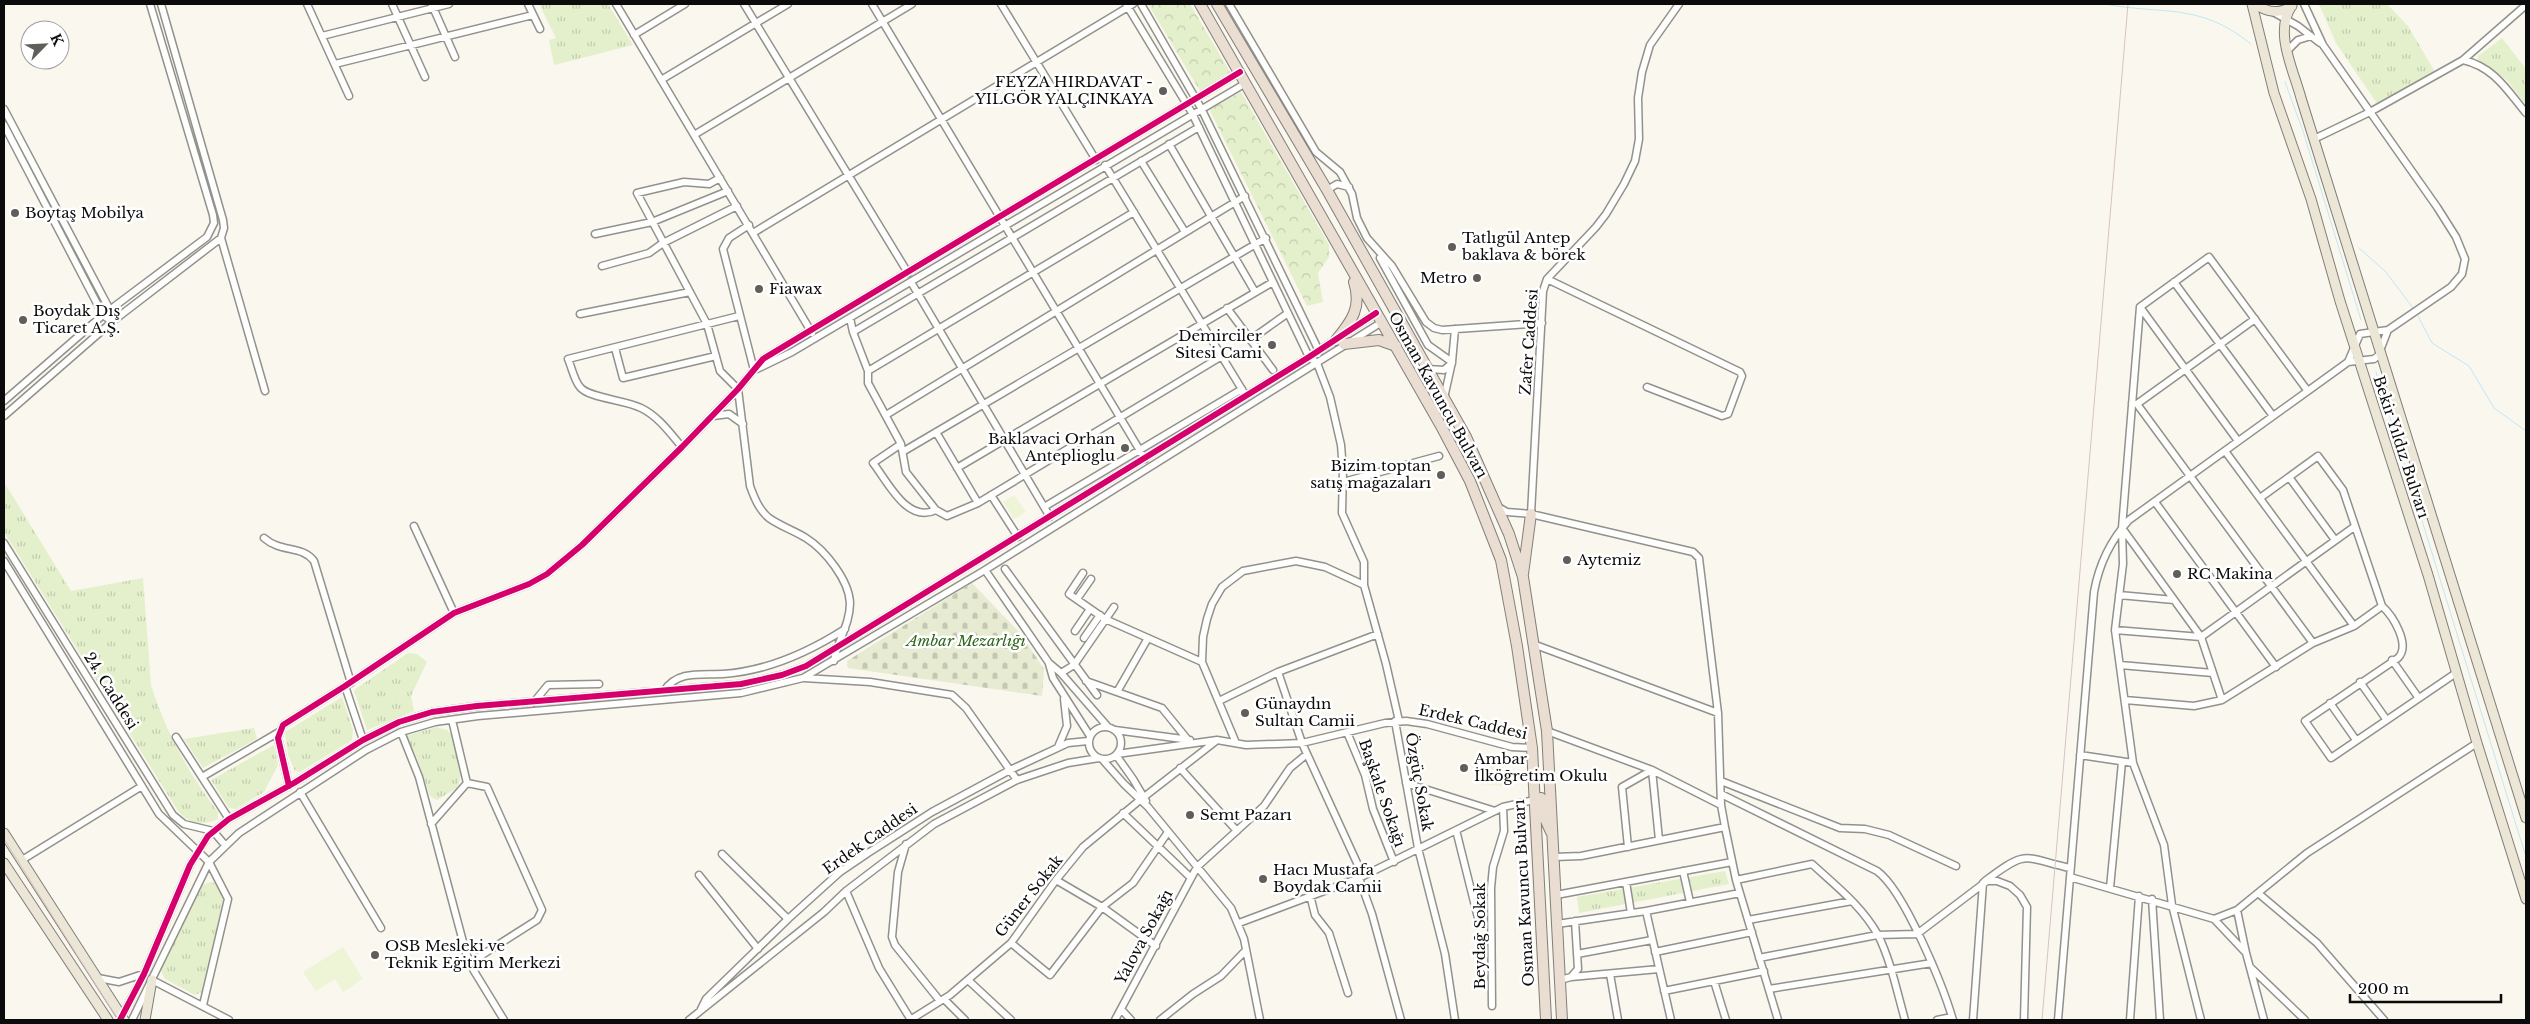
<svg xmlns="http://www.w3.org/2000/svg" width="2530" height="1024" viewBox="0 0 2530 1024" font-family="'Libre Baskerville',serif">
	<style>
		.grass { fill: url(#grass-tufts) }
		.cemetery { fill: url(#cemetery-stones) }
		.park { fill: url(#park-crowns) }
		.pitch { fill: #eef4d6 }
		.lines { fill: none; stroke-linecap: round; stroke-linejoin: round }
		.stream { stroke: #c2e7f6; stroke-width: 1 }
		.minor-casing { stroke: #93918d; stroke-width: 9 }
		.major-casing { stroke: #807f7a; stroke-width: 11 }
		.highway-casing { stroke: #807f7a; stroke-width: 12 }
		.minor { stroke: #fefefc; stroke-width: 6 }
		.major { stroke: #ece6d6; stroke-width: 9 }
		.highway { stroke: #eaddd2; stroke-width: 10 }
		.tram { stroke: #d7c3c4; stroke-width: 1 }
		.rail { stroke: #d7c3c4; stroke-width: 1 }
		.cycleway-casing { stroke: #fff; stroke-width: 9 }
		.cycleway { stroke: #d6006c; stroke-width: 6 }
		.poi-dot { fill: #5f5e5a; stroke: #fff; stroke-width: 2 }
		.labels { text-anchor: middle; stroke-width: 5; stroke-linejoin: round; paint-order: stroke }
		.poi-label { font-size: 15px; fill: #0b0b0b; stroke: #fff; text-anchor: start }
		.street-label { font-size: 15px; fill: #0b0b0b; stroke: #fff }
		.park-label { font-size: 15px; font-style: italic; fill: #2d6519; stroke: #fff }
	</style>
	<defs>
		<pattern id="grass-tufts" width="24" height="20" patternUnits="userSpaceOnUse" patternTransform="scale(1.25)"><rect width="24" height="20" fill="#e4f0cc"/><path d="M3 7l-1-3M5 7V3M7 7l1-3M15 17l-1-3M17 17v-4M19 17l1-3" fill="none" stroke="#c2ccae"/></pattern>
		<pattern id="cemetery-stones" width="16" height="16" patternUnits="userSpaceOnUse" patternTransform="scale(1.25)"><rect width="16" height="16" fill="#e6ebd1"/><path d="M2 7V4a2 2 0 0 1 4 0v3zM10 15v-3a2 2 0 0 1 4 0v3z" fill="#c4c8b2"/></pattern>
		<pattern id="park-crowns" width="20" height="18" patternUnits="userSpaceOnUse" patternTransform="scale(1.25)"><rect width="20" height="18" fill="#e4f0cc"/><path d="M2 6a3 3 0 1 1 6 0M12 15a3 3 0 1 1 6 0" fill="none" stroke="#c2ccae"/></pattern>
	</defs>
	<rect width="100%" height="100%" fill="#faf7ee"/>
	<!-- grass -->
	<path class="grass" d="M539,4H608L633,45L554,65L549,40L556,38Z
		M2319,4H2387L2408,26L2435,72L2378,105L2336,43Z
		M2502,38L2526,69V105L2507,80L2478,60V56Z
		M4,482L71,591L143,578L151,685C166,732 188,773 218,812V819C203,826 189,824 178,811L4,532Z
		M408,653L417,654L427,662L411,696L414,711L367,730L354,690Z
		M342,697L353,730L352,740L300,772L295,771L288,755L285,732Z
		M436,727L447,730L454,737L461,775L457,788L437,800L430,796L418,760L406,736Z
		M254,728L257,739L203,768L184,739Z
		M274,745L278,765L264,792L236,809L229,808L211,780Z
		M1725,871L1729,884L1579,913L1577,897Z
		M211,882L217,884L225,904L202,992L195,995L165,979L161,971L201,885Z"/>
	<!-- cemetery -->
	<path class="cemetery" d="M972,583L1020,633L1044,669L1042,696L848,668L847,661Z"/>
	<!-- park -->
	<path class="park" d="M1148,4H1190L1230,72L1200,91Z
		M1241,92L1329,245V257L1318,273L1323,302L1307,306L1209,109Z"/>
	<!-- pitch -->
	<path class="pitch" d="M1014,495L1026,512L1014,519L1003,502Z
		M1482,756L1504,758L1502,786L1479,784Z
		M343,947L363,979L343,992L335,979L316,991L303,972Z"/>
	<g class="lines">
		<!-- stream -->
		<path class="stream" d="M2104,4C2162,15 2200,2 2251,44
			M2285,82L2303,131L2361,320
			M2359,248L2385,271L2413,308
			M2418,316L2432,343L2469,366L2494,408L2526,431
			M2376,372L2526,857"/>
		<defs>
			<path id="minor" d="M307,4L349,96
				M392,4L425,77
				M528,4L540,29
				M616,4L812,333
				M744,4L908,273
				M872,4L1145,459
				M1001,4L1096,160
				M1126,4L1192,113L1309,357L1317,363L1330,397L1341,445L1343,470L1342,513L1364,562V585L1386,664L1399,721
				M1141,4L1201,108L1319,351L1318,354
				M1229,4L1316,152L1340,172L1352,194L1357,218L1367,238L1392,266L1426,322L1434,328L1442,330L1542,323
				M2304,4L2323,45L2437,207L2456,237L2465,259L2462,274L2451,287L2388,330L2360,334L2348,362
				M432,5L455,57
				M2273,12L2298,26L2320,43
				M634,35L685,4
				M322,36L449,4
				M2288,50L2298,40L2311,36
				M2463,60C2494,67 2507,90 2526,113
				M335,64L533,15
				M661,80L788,4
				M4,109L110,310L113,321
				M4,125L103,315L107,318
				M694,135L912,4
				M2314,139L2370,112L2463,60L2526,5
				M1169,144L1255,292
				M1141,161L1185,232
				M1105,165L1246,396
				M720,178L709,184L684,182L637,193L707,324L720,371L738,389
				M1327,190L1337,184L1349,187
				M749,225L729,238L723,249L754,370
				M753,233L1133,4
				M595,234L652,222L728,191
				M221,238L265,391
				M1380,258L1428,345L1452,362
				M602,266L649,253L663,243L737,206
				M1547,279L1740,372L1742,376L1728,414L1722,416L1647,387
				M911,282L1050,517
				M2174,282L2273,416
				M2140,307L2238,441
				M1227,308L1273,370
				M580,314L690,292
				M850,318L853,332L1199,127
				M853,332L868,371V383L901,444L906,472L936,510L947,516L978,503L1222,356
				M1250,340L1288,313
				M615,348L623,378L716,356
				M757,369L792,352L1246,83
				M1427,369L1444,370L1452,363
				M868,371L1134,212
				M738,389L750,486C754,497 759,510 769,518C780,526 795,531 806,538C825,550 849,580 850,603C850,625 837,641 834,661
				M1444,398L1452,362L1455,329
				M4,401L103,315L207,237L214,223L213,215L150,4
				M2132,403L2137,404L2313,643
				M2137,404L2255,319
				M886,415L1245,196
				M4,416L113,321L221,238L224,228L223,220L161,4
				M713,416L729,414L743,424
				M936,432L978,503
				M901,444L873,463C888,482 907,524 936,510
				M682,447C670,433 658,416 641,408C626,400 588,398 580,387C574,380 572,368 568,359L739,316
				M904,451L1266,238
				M2225,451L2354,626
				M957,468L1273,282
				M2289,477L2335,540
				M1343,482L1439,456
				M991,495L1018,537
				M2260,498L2318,456L2343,490L2382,606C2393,616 2411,645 2398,658L2305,721L2331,758L2456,673
				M2155,502L2276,667
				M1044,507L1242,389
				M1498,507L1507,512L1531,514L1693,552L1699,558L1718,713L1721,805L1725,827L1736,880L1778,1020
				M1531,514L1543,291L1547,279L1596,227L1606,214L1624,184L1635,161L1639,139L1638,98L1642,72L1650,45L1679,4
				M414,526L454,613
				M2122,528L2201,637L2222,700
				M264,538C281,553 302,545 314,561L351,683
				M4,543L173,815L184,824L213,831L225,845
				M4,561L159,814L209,862L228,899L203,1005
				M1005,569L1097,695
				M985,570L1049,663L1061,673L1108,727
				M1083,573L1069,594L1105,619L1202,662
				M2119,595L2174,600
				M1077,599L1091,579
				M2115,630L2201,637L2354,527
				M1075,631L1090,609
				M1084,638L1100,615
				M1533,644L1718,713
				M2392,660L2418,697
				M1049,664L1053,678L1090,736
				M2120,665L2213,673
				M1278,672L1302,743L1363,876
				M1061,673L1074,665L1114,607
				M804,678L870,682L952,695L966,708L1017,780
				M1086,681L1162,708L1188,740
				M2360,682L2386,719
				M345,686L363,740
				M664,691C677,670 702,675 723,674C767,671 809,652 845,629
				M1117,692L1148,638
				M2125,700L2194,706L2222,700L2313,643L2354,626L2382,606
				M1219,701L1278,672L1378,634
				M534,702L548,685L599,684
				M2330,703L2356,740
				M452,720L467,783
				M1395,721L1418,848L1445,954L1455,1020
				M1089 743a16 16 0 1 1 32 0a16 16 0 1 1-32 0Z
				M1115,730L1190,740
				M1547,731L1652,770L1721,805
				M401,732L419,777L466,953L474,971L504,1020
				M1347,732L1365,775L1373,809L1394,862
				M176,737L229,819
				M1236,743L1202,662L1203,637L1207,619L1212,604L1222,587L1243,571L1296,561L1325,567L1364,585
				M1058,747L1067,726L1064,699
				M1117,754L1217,740L1246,745L1302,743L1385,723L1406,721L1427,724L1512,747L1532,748
				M1116,755L1133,779L1146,801
				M2080,755L2133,763
				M1102,759L1124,784L1148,807L1231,908L1244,939L1260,1020
				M1180,768L1237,831
				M202,777L279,732
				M1721,781L1840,828L1865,829L1889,835L1956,866
				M467,783L487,787L542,910L537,920L471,962
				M1406,783L1495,811
				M289,786L278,738L283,725L345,686L454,613L529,584L547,574L582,545L682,447L738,389L763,359L1240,72
				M300,792L381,928
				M1721,794L1877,871C1904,890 1943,986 1953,1020
				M1144,797L1216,741
				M1123,813L1191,878
				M431,824L467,783
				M1456,830L1478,918
				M906,844L898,872L892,937L895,945L940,1001
				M1628,847L1622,787L1652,770L1659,840
				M722,854L788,919
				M1554,857L1581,856L1725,827
				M22,860L142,786
				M1683,871L1690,902
				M699,875L758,949
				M2070,877L2214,919L2246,953L2264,1020
				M1359,878L1372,914L1401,1020
				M1056,880L1102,907L1156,946
				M1736,880L1812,864C1835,885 1862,906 1878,935C1891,961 1897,992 1905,1020
				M1985,881C2028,849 2022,857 2070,868
				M1626,882L1631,913
				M2110,888L2122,762
				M846,891L879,968L911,1020
				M2258,893L2317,943L2384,1020
				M1310,895L1315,915L1329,933L1348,993
				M1556,895L1732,862
				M2152,899L2160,1020
				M2237,910L2246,953
				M1646,911L1671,1020
				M2214,919L2237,910L2307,853L2477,743
				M1748,920L1852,901
				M1239,923L1359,878L1503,807L1534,800
				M1557,924L1646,911L1740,893
				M1011,943L1050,975L1102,907L1133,883L1168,832
				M1655,952L1752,932
				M1577,954L1652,940
				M1759,958L1877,935L1917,934L1987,881H1997L2010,886L2020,895L2027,907L2024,1020
				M2250,967L2305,1020
				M1610,974L1618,1020
				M1571,977L1659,969
				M98,978L119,982L143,974
				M152,980L229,1020
				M968,980L1011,1020
				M1560,980L1571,977L1578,969L1575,921
				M1714,981L1726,1020
				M1769,989L1932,963
				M1664,991L1764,971
				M944,999L965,1020
				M1492,1006L1491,888L1493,867L1504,831L1503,807
				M701,1009L706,999L788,919L840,872L868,853L932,812L1010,770L1068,743L1088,741
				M1121,1009L1131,1020
				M121,1018L144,974L190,865L208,836L229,819L294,783L363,740L399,722L432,712L477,706L741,684L782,675L806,666L1309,357L1376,313
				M132,1020L209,862L239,833L366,750L401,732L435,722L478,716L741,693L803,678L985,570L1382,322
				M689,1020L824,912L846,891L934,824L1017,780L1068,763L1099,758
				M910,1020L950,995L1011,943L1056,880L1083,847L1140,800
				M1115,1020L1197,867L1264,806L1290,768L1307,754
				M1160,1020L1193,994L1221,976L1246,950
				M1937,1020L1952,1017
				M1973,1020L1983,883
				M2058,1020L2094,592C2099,564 2110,541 2129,520L2348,362L2374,359L2378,356L2388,330
				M2130,1020L2139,896
				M2201,1020L2172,905L2164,845L2133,763L2115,630L2123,564L2122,528L2140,307L2209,257L2307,390"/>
			<path id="major" d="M2252,4L2274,93L2311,199L2340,301L2428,575L2477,743L2526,899
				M2256,4C2267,13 2280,14 2292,6
				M2291,7C2274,33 2294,71 2301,98L2526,818
				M4,833L124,1020
				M4,863L108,1020
				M145,1020L152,980"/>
			<path id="highway" d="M1200,4L1441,426L1470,481L1501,560L1517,646L1532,748L1546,1020
				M1217,4L1327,190L1466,437L1509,534L1523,577L1547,731L1562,1020
				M1336,340C1352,321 1362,307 1354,282
				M1344,344L1379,340L1396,346
				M1523,574L1531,514
				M1541,798L1542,812L1551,832"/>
		</defs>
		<!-- minor casing -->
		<use href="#minor" class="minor-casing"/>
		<!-- major casing -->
		<use href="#major" class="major-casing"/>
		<!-- highway casing -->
		<use href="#highway" class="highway-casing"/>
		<!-- minor -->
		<use href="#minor" class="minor"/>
		<!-- major -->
		<use href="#major" class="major"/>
		<!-- highway -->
		<use href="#highway" class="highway"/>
		<!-- tram -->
		<path class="tram" d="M4,839L118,1020"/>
		<!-- rail -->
		<path class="rail" d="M2042,1020L2128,4"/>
		<defs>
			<path id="cycleway" d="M289,786L278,738L283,725L345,686L454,613L529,584L547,574L582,545L682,447L738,389L763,359L1240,72
				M120,1020L144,974L190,865L208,836L229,819L294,783L363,740L399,722L432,712L477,706L741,684L782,675L806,666L1309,357L1376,313"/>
		</defs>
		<!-- cycleway casing -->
		<use href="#cycleway" class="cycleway-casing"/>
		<!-- cycleway -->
		<use href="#cycleway" class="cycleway"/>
	</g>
	<!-- markers -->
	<g class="poi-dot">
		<circle cx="1163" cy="91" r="5"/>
		<circle cx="15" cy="213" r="5"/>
		<circle cx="1452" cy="247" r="5"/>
		<circle cx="1477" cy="278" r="5"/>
		<circle cx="759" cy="289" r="5"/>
		<circle cx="23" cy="320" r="5"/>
		<circle cx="1272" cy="345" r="5"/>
		<circle cx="1125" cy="448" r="5"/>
		<circle cx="1441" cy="475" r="5"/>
		<circle cx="1567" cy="560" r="5"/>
		<circle cx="2177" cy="574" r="5"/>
		<circle cx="1245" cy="713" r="5"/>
		<circle cx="1464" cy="768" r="5"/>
		<circle cx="1190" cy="815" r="5"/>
		<circle cx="1263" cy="879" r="5"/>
		<circle cx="375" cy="955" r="5"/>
	</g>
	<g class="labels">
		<!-- poi labels -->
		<g class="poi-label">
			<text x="1153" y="87" text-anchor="end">FEYZA HIRDAVAT -<tspan x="1153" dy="17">YILGÖR YALÇINKAYA</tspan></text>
			<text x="25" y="218">Boytaş Mobilya</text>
			<text x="1462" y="243">Tatlıgül Antep<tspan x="1462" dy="17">baklava &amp; börek</tspan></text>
			<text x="1467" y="283" text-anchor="end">Metro</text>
			<text x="769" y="294">Fiawax</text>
			<text x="33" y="316">Boydak Dış<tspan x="33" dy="17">Ticaret A.Ş.</tspan></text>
			<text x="1262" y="341" text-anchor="end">Demirciler<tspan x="1262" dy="17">Sitesi Cami</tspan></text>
			<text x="1115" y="444" text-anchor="end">Baklavaci Orhan<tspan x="1115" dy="17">Anteplioglu</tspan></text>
			<text x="1431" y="471" text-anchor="end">Bizim toptan<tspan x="1431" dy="17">satış mağazaları</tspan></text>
			<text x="1577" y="565">Aytemiz</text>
			<text x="2187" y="579">RC Makina</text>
			<text x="1255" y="709">Günaydın<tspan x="1255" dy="17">Sultan Camii</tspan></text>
			<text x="1474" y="764">Ambar<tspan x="1474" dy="17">İlköğretim Okulu</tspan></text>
			<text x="1200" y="820">Semt Pazarı</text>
			<text x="1273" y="875">Hacı Mustafa<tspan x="1273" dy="17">Boydak Camii</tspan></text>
			<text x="385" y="951">OSB Mesleki ve<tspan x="385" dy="17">Teknik Eğitim Merkezi</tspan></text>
		</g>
		<!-- street labels -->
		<g class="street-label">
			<text transform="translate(1529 342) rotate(-86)" y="5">Zafer Caddesi</text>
			<text transform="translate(1438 395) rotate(61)" y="5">Osman Kavuncu Bulvarı</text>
			<text transform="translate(2401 447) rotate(72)" y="5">Bekir Yıldız Bulvarı</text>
			<text transform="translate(111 691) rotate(58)" y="5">24. Caddesi</text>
			<text transform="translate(1473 722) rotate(13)" y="5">Erdek Caddesi</text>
			<text transform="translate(1419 782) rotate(80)" y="5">Özgüç Sokak</text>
			<text transform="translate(1382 793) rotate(71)" y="5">Başkale Sokağı</text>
			<text transform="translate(870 839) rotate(-35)" y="5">Erdek Caddesi</text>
			<text transform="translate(1524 893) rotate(-93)" y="5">Osman Kavuncu Bulvarı</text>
			<text transform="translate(1029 896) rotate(-52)" y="5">Güner Sokak</text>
			<text transform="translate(1480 936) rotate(-90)" y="5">Beydağ Sokak</text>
			<text transform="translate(1144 937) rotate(-62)" y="5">Yalova Sokağı</text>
		</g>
		<!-- park labels -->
		<g class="park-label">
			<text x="966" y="646">Ambar Mezarlığı</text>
		</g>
	</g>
	<!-- border -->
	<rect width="2530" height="1024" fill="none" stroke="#0b0b0b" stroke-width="10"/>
	<!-- north arrow -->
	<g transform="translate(45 45) rotate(66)"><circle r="24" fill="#ffffff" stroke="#9d9d9d"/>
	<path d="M0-4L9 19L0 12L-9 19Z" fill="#5f5e5a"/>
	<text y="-8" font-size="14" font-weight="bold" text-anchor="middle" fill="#0b0b0b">K</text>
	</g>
	<!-- scale -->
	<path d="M2350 994v8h151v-8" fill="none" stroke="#0b0b0b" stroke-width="2.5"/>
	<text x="2358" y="994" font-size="15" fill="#0b0b0b" stroke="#ffffff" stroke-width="4" paint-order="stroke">200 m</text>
</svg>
